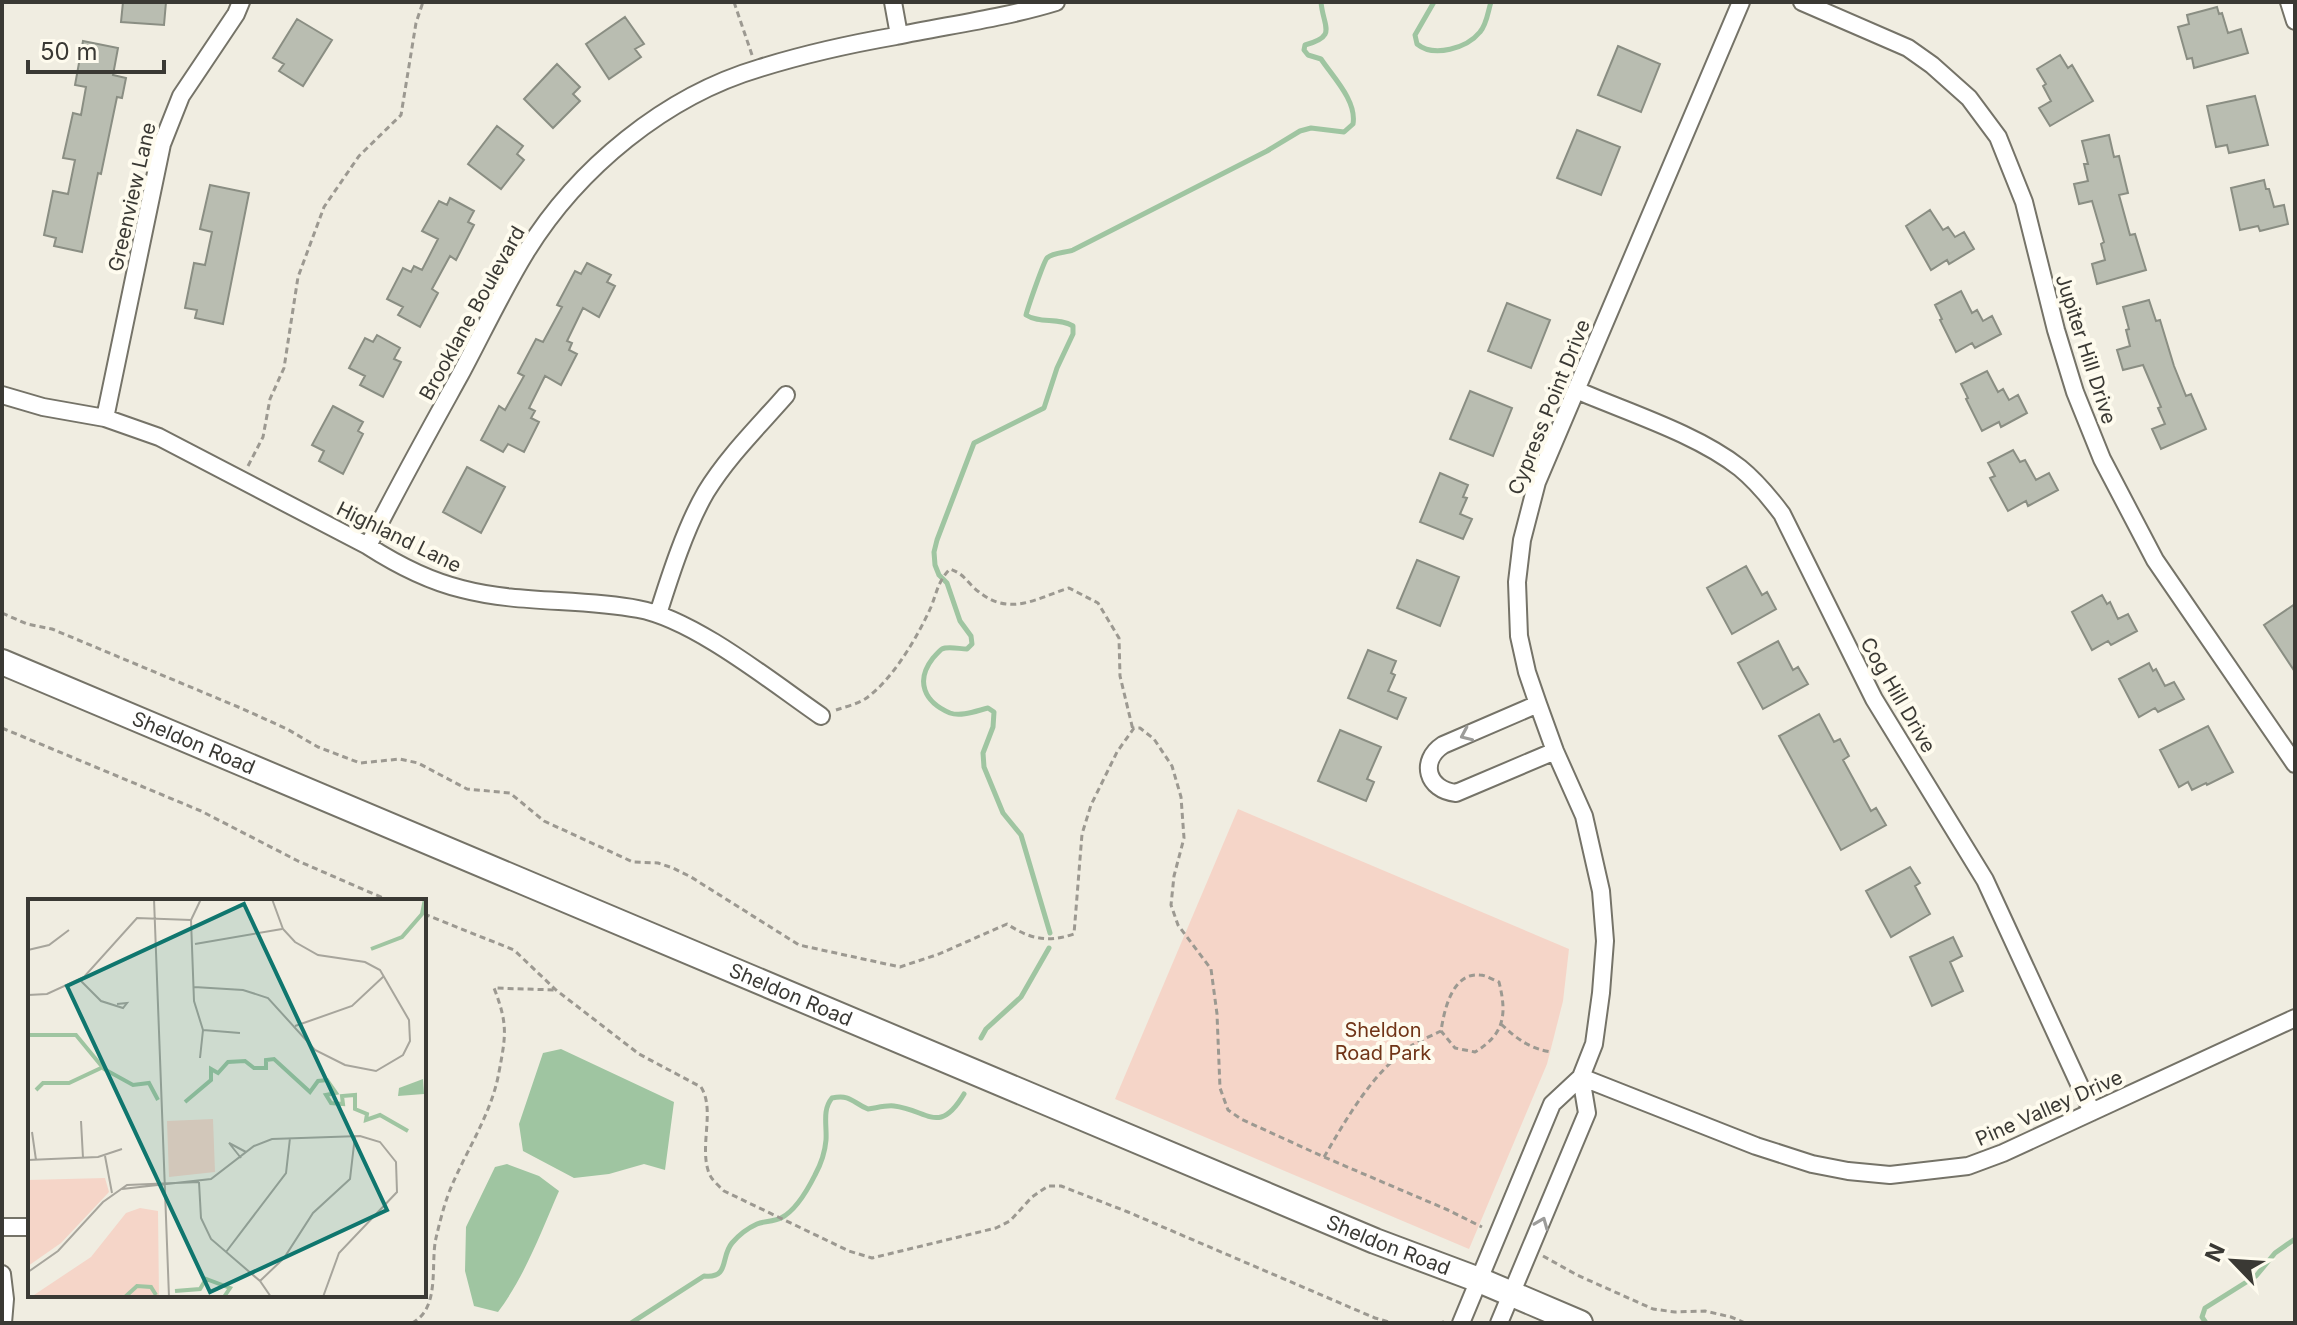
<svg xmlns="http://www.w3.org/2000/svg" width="2297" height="1325" viewBox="0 0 2297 1325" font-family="Inter,sans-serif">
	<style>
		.green { fill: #f5d5c8 }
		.water { fill: #9fc5a1 }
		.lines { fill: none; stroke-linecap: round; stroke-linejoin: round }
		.stream { stroke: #9fc5a1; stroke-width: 5 }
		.building { fill: #b9bdb1; stroke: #8a8e83; stroke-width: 2 }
		.minor-casing { stroke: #757368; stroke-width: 20 }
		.secondary-casing { stroke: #757368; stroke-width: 28 }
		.path { stroke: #9c9991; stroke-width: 3; stroke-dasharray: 6 4; stroke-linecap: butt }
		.minor { stroke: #fff; stroke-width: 16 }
		.secondary { stroke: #fff; stroke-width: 24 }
		.oneway { stroke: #9c9c9a }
		.labels { text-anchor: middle; stroke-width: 8; stroke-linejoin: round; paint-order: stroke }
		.street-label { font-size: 20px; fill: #3a3934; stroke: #fefbee }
		.park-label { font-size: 20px; fill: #703417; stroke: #fefbee }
		.inset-river { fill: none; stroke: #9fc5a1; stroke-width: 4 }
		.inset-road { fill: none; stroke: #a7a59c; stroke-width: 2 }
		.view { fill: #0f766e; fill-opacity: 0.15; stroke: #0f766e; stroke-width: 4 }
		.inset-edge { fill: none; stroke: #3a3934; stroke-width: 4 }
	</style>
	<rect width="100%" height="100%" fill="#f0ede1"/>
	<!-- green -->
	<path class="green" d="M1238,809L1569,949L1563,1001L1547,1064L1469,1249L1115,1099Z"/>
	<!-- water -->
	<path class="water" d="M561,1049L674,1102L665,1170L644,1164L609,1174L574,1178L523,1151L519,1124L543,1053Z
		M507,1164L539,1176L559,1191C541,1232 525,1276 498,1312L474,1306L465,1271L466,1227L495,1167Z"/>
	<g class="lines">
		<!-- stream -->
		<path class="stream" d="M1434,2L1415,35L1417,44C1434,58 1467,48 1480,32C1487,24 1488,11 1491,2
			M1050,933L1021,835L1003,813L984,767L983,753L993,727L994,712L988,708C976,711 961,717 950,713C924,702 915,681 933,658C935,656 939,651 942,649C948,646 960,649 967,649L972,644L971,636L960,621L947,583L939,575L935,565L934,552L937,540L974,443L1044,408L1057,368L1073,334V326C1058,317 1040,324 1026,315C1028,307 1044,261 1047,258C1054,252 1066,253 1073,250L1267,151L1300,131L1311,128L1344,132L1353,124C1357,101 1333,77 1321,59L1308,55L1304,50L1305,45C1338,36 1323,27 1321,2
			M981,1038L986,1029L1021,997L1049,948
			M631,1323L704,1276C730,1279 720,1257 732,1243C738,1236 748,1228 757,1224C764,1221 773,1222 781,1218C795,1211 808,1189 815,1175C821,1164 825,1152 826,1140C827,1125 822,1110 832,1098C851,1094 853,1103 868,1109C876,1108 886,1105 894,1106C928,1110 939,1136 964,1094
			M2206,1323L2202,1317L2205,1308L2256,1276L2275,1253L2295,1239"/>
	</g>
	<!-- building -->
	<path class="building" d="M123,2H166L164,25L121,22Z
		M2217,7L2219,14L2222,13L2228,33L2241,29L2248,53L2194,68L2192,58L2187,59L2178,27L2189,24L2187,15Z
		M625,17L644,44L635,49L641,57L609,79L586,44Z
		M297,19L332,40L303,86L279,71L284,64L273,58Z
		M83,41L118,48L113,75L126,78L122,98L117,97L101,174L98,173L82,252L54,246L56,238L44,235L53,191L68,194L75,160L63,158L73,113L81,115L86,87L75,85Z
		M1618,46L1660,64L1641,112L1598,95Z
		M2060,55L2068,68L2072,65L2093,101L2050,126L2039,108L2051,101L2043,86L2046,84L2037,69Z
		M557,64L580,87L573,94L580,101L553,128L524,99Z
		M2255,96L2268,145L2229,153L2227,145L2216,147L2207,106Z
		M497,126L523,146L517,154L524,160L501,189L468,164Z
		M1577,130L1620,147L1601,195L1557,178Z
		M2109,135L2114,157L2119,156L2128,193L2119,195L2130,235L2135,234L2146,270L2097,284L2092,264L2105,260L2101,244L2104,242L2092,201L2079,204L2074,184L2088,181L2084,164H2088L2082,141Z
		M2264,180L2266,189H2269L2274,207L2284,205L2288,224L2260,231L2258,226L2240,230L2231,188Z
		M210,185L249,193L223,324L195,318L197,310L185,308L194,263L205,265L212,232L200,229Z
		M450,198L474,211L468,222L474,225L456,260L450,256L432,289L438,293L420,327L398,315L403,307L387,299L403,268L411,272L414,266L422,270L438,239L422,231L439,201L447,205Z
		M1930,210L1943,230L1948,227L1955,237L1964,232L1974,249L1949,264L1947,260L1931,270L1906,226Z
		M587,263L611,275L607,282L615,286L599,317L583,308L567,341L572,343L569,350L577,354L561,385L545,376L529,408L535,411L531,418L539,422L524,452L508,444L503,452L481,440L499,406L505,410L524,376L518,373L536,339L543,342L562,307L557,305L575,271L581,274Z
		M1961,291L1972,313L1977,310L1983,321L1992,316L2001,334L1975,348L1972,343L1956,352L1940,320L1942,319L1935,305Z
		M2149,300L2156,321L2160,320L2174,366L2186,396L2191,394L2206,429L2161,449L2152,429L2165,424L2158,408L2161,407L2143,365L2123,370L2117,350L2130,346L2126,330L2129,329L2123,307Z
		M1507,303L1550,320L1531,368L1488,351Z
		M377,335L400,348L394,359L401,362L383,397L360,385L365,376L349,368L365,338L373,342Z
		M1987,371L1998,392L2003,389L2009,400L2018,395L2027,413L2001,427L1999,422L1982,431L1966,399L1968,398L1961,384Z
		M1470,391L1512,408L1493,456L1450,439Z
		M333,406L363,422L358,431L363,434L343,474L319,461L324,451L312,445Z
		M2013,450L2020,462L2025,460L2036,480L2049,473L2058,490L2028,506L2026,501L2008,511L1990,478L1995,476L1988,463Z
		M467,467L505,487L481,533L443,512Z
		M1440,473L1468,485L1463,497L1467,498L1460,514L1472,519L1463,539L1420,522Z
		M1417,560L1459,577L1440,626L1397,608Z
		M1746,566L1762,595L1767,592L1776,609L1732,634L1707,588Z
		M2102,595L2107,604L2110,602L2118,619L2128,614L2137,631L2111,645L2108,641L2092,650L2072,612Z
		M2295,604V672L2264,625Z
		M1778,641L1793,670L1798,667L1808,684L1763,709L1738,663Z
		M1368,650L1396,661L1391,673L1395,675L1388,691L1406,698L1397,719L1348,698Z
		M2149,663L2153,671L2156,669L2165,686L2174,682L2184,699L2158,712L2155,708L2139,717L2119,679Z
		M1819,714L1834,742L1840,739L1849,756L1843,760L1871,811L1876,808L1886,825L1841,850L1779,736Z
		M2208,726L2233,772L2207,785L2206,783L2192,790L2188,782L2179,787L2160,750Z
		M1340,730L1381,747L1367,779L1374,782L1366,801L1318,781Z
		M1910,867L1920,883L1915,886L1930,914L1891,937L1866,891Z
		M1953,937L1962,956L1950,962L1963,991L1932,1006L1910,957Z"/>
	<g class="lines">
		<defs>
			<path id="minor" d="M893,2L899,35
				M1802,2L1908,48L1932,65L1969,98L1998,137L2024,202L2056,330L2075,392L2102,459L2155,560L2295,764
				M2289,2L2295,21
				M1576,390C1627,412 1697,434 1740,468C1756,481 1770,498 1782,514L1874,699L1985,880L2092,1112
				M2,395L43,407L105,418L159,437L368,546C396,564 429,581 462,589C519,604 580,598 638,609C694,619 773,683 821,716
				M105,418L162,144L181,96L236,14L241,2
				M368,546C397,488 429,431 460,375C482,334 502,291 526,252C578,168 665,96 760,68C805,54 850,44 896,36C949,25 1004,18 1056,2
				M658,614C670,576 686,526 706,492C728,456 759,426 786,395
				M1538,704L1443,745C1419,761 1427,790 1456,793L1555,751
				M1581,1077L1756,1146L1812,1164L1848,1171L1890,1175L1968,1166L2003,1153L2295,1018
				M2,1227H30
				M2,1274L5,1299L3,1323
				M1461,1323L1552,1104L1581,1077L1594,1044L1601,993L1605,941L1601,891L1584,816L1555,751L1538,704L1527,672L1519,636L1517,582L1522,540L1537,482L1741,2
				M1499,1323L1587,1113L1581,1077"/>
			<g id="secondary">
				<path id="s1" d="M2,662L1375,1241L1479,1280L1580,1323"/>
			</g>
		</defs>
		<!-- minor casing -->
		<use href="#minor" class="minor-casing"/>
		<!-- secondary casing -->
		<use href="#secondary" class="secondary-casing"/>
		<!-- path -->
		<path class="path" d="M734,2L752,55
			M248,466L263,437L270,399L284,368L298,277L324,207L359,156L401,115L416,23L423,2
			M2,613L27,624L52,629L243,709L287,729L318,747L360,763L400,759L418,763L467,789L510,793L544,821L633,862L658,863L673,868L691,877L799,945L900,967L939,954L1007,924C1030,939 1047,943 1074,934L1082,834L1091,805L1117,752L1134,728H1140L1154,739L1172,766L1181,797L1184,838L1174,876L1171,905L1178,925L1211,969L1217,1014L1220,1088L1228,1110L1241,1119L1324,1157L1448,1210L1482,1227
			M836,710C845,707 857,704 865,699C892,681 918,636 931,607C937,592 938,581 950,569C965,574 967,583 979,592C1010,617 1037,598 1069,588L1098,603L1119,638L1120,676L1133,730
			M2,728L201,811L298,861L390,901
			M424,914L514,950L556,990L639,1054L701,1087C715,1109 700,1144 708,1170C710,1179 718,1185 724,1191L849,1251L872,1258L996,1228L1010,1221L1032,1197L1048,1186H1061L1128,1212L1375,1318L1393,1323
			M1501,1024C1517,1039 1530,1049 1552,1052
			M1324,1157C1347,1118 1371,1075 1408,1048C1418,1041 1431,1036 1441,1031C1444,1011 1452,972 1480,975C1486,975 1493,980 1499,982C1507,1014 1505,1034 1475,1052L1455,1048L1441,1031
			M1543,1256L1577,1275L1653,1309L1675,1312L1705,1311L1731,1317L1745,1323
			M412,1323C441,1308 430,1264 436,1238C440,1221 445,1201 452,1185C468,1148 492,1112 499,1072C506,1035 508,1024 494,988L556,990
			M1432,1323L1444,1322"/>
		<!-- minor -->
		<use href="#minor" class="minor"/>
		<!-- secondary -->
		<use href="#secondary" class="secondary"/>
	</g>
	<!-- one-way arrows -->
	<defs><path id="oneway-chevron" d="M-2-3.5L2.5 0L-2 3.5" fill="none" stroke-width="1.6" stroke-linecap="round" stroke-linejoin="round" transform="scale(2)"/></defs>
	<g class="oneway">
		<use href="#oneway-chevron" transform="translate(1466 735) rotate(156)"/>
		<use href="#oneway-chevron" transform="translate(1542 1223) rotate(-68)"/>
	</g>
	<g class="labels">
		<!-- street labels -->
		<g class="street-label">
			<text transform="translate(132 197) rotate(-77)" y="7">Greenview Lane</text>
			<text transform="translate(472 313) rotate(-61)" y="7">Brooklane Boulevard</text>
			<text transform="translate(2086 349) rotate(72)" y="7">Jupiter Hill Drive</text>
			<text transform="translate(1549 407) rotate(-68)" y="7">Cypress Point Drive</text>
			<text transform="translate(399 537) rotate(26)" y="7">Highland Lane</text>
			<text transform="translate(1898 695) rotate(60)" y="7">Cog Hill Drive</text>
			<text dy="7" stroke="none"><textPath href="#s1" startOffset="208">Sheldon Road</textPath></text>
			<text dy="7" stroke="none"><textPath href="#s1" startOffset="856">Sheldon Road</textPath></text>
			<text transform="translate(2049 1108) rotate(-24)" y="7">Pine Valley Drive</text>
			<text dy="7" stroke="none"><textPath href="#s1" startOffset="1504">Sheldon Road</textPath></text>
		</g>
		<!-- park labels -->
		<g class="park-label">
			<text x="1383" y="1037">Sheldon<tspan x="1383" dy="23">Road Park</tspan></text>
		</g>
	</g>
	<!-- overview -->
	<g transform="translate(28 899)">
		<rect width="398" height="398" fill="#f0ede1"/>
		<path d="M185,220L187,273L141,278L139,222ZM77,279L81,293L33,344L0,367V281ZM112,309L130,312L131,398H3L63,358L98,314Z" fill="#f5d5c8"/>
		<path d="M395,180L396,195L370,197L371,189Z" fill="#9fc5a1"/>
		<path class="inset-river" d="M343,50L374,38L394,15L397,0M0,136H48L76,170L105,186L121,184L130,201M8,191L15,184H41L73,169M157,203L183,181V170L190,174L200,163L217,162L226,169H238V161L246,160L282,193L290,182L299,181L308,194L298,196L303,204L315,205L314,197L327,196V210L339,215L338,221L352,216L380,232M147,392L172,390L178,380L202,389L196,398M97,398L109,387L123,388L128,396"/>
		<path class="inset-road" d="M126,0L141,398M167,45L254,30M0,51L21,46L41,31M52,81L73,102L95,109L99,104L89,105M166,88L215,91L240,99L287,151L317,166L348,172L375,156L382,142L381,121L352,71L337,63L290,56L267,43L255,30L244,0M0,96L19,95L56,78L109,19L163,21M267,127L324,107L356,77M175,131L212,134M172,159L175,131L166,102L163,21L173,0M53,222L55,259M4,233L8,261M77,257L84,294M213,259L201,244L218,253M0,261L70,258L94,250M171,283L173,319L183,340L232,382L243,398M94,290L183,280L226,247L244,240L332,237L352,243L368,263L369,293L311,354L295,398M198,353L258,274L262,239M0,373L30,352L75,303L99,286L171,283M232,382L256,359L285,314L322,280L327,237"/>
		<path class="view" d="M216,5L359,311L182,393L39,87Z"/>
		<rect width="398" height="398" class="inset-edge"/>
	</g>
	<!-- border -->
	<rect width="2297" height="1325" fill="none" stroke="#3a3934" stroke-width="8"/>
	<!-- north arrow -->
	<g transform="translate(2233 1261) rotate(295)" stroke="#fefbee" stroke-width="6" paint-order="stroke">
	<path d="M0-6L14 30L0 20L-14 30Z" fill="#3a3934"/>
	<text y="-12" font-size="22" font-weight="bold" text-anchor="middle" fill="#3a3934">N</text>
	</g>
	<!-- scale -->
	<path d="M28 60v12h136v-12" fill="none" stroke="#3a3934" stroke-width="4"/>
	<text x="40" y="60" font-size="24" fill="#3a3934" stroke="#fefbee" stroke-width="6" paint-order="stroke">50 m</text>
</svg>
